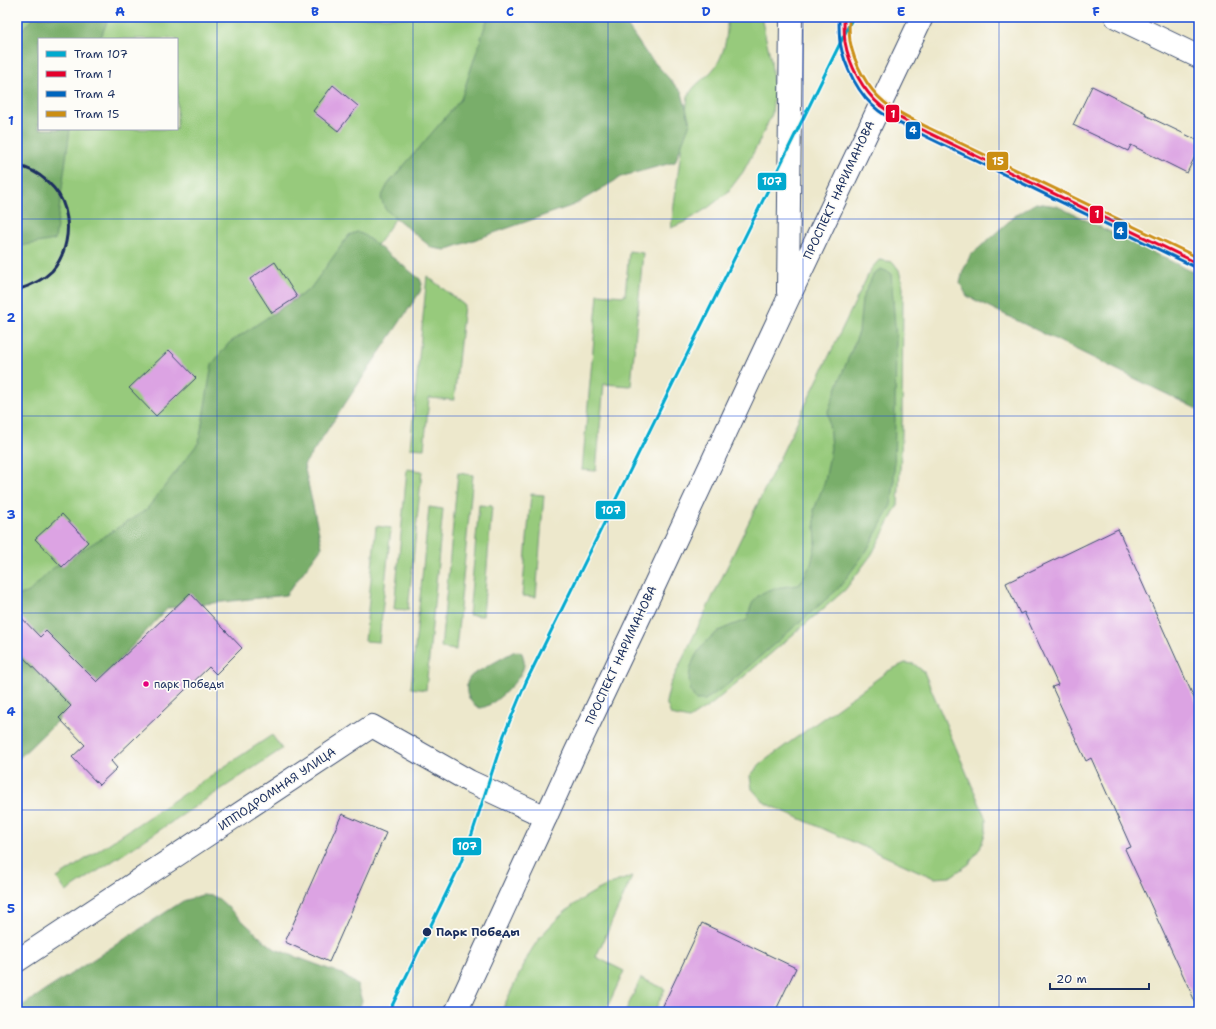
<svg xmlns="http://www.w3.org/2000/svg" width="1216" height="1029" viewBox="0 0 1216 1029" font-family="'Shantell Sans',sans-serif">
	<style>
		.green { fill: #97ca7b; stroke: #597c6c; fill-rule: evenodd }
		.forest { fill: #79ae6b; stroke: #4a6e64 }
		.building { fill: #dca3e3 }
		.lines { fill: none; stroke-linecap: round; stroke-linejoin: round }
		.minor-casing { stroke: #3a4b6e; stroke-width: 24 }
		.major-casing { stroke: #3a4b6e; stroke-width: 24 }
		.minor { stroke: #fff; stroke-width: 22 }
		.major { stroke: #fff; stroke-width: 22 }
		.rail { stroke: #1b2f5e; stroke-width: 3 }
		.tram-1-casing { stroke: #fdfcf7; stroke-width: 6 }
		.tram-2-casing { stroke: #fdfcf7; stroke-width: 6 }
		.tram-3-casing { stroke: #fdfcf7; stroke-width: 6 }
		.tram-4-casing { stroke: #fdfcf7; stroke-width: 6 }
		.tram-1 { stroke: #00a9ce; stroke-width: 3 }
		.tram-2 { stroke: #e4002b; stroke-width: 3 }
		.tram-3 { stroke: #0065bd; stroke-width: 3 }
		.tram-4 { stroke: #cb8e13; stroke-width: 3 }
		.grid { fill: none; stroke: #1d4ed8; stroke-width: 1; stroke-opacity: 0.55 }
		.bus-dot { fill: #e5007d; stroke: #fdfcf7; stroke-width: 1.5 }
		.stop-dot { fill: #1b2f5e; stroke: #fdfcf7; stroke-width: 1.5 }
		.labels { text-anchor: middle; stroke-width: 3.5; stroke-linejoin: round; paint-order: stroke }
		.bus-label { font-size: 11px; fill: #1b2f5e; stroke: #fdfcf7; text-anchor: start }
		.street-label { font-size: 12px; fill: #1b2f5e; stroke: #fdfcf7 }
		.stop-label { font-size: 12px; font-weight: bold; fill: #1b2f5e; stroke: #fdfcf7; text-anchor: start }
		.line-badge { stroke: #fdfcf7; stroke-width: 1.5 }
		.badge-label { font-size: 11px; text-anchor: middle; font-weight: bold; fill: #fff }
		.neatline { fill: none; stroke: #1d4ed8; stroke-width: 1.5 }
		.grid-label { font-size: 13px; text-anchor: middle; font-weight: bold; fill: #1d4ed8 }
	</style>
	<rect width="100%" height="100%" fill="#fdfcf7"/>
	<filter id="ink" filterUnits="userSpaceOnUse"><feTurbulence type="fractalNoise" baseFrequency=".025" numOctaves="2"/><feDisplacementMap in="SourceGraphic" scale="8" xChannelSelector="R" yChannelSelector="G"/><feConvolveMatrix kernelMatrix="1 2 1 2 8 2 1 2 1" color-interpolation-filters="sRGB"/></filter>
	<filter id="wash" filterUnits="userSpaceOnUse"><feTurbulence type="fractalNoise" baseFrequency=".012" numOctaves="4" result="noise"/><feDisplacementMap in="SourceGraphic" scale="16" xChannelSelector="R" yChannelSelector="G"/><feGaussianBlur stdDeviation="0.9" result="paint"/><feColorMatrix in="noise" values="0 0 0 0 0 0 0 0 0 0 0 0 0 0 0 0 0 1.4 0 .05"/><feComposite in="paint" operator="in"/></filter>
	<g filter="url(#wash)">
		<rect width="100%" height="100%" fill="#ede8cc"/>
		<!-- green -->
		<path class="green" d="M17,17H529L410,197L307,348L17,678ZM39,39H177V129H39Z
			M727,17H761L771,60L774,93L772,114L758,144L743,172L727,193L709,207L687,221L671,228L688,96C694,85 701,81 710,73C724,59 728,37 727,17Z
			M629,251L643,253L631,386L604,384L596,471L582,470L598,294L625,296Z
			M879,260L893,262L899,270L903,287L902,435L898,505L872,554L845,590L712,704L689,719L671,715L666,702L670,685L871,269Z
			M427,276L464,305L454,400L429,398L424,449L410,448Z
			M407,469L422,471L408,610L394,609Z
			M458,473L473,475L456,650L441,648Z
			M531,494L544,495L536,597L522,596Z
			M479,505L492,506L483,616L469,615Z
			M429,507L443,509L426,690L411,688Z
			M376,526L391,528L379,642L365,641Z
			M905,663L914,664L924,672L986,819V831L980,848L969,864L950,877L934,878L765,803L752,789L750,776L760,764L888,671Z
			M272,735L282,749L66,892L57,878Z
			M632,877L596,957L624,971L605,1012H501C508,998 514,984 521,971C525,963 528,955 532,949C555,914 592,887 632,877Z
			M641,978L665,989L654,1012H625Z"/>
		<!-- forest -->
		<path class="forest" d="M34,17H109L100,39H39V129H70L55,240L20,246L17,244V35Z
			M488,17H622L624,21L646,53L682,93L690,123L675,162L623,176L574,205L445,250L432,248L385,209L381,198L388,184L461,99Z
			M1036,203L1057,206L1199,275V410L967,296L960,283L963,271L970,256L1016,215Z
			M357,232L364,235L420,279L422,284L420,292L304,465L322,547L286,595L168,608L107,673L17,760V596L29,592L52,569L146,510L199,442L212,364L229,343L310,289L349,235Z
			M881,269L891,273L896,339L894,485L891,505L867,550L838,589L727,685L705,700H696C694,697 691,693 690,689C686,669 696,650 711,637C721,628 735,624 747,620C749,614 750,607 753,602C762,587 784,587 799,585L811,564L816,542L814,510L825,481L831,448L828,411L841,376L859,332L862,299L874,273Z
			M518,651L522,653C524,659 525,663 523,669C520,680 492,708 480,708C476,707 473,704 470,700C469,697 467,696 467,692C466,684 467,680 472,675L513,652Z
			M202,895L213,896L219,899L261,938L275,949L342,974L357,985L362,1001L358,1012H17V1009L183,901Z"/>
		<g id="blocks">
			<!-- building -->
			<path class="building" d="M333,85L358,106L338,131L313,111Z
				M1092,86L1146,113L1145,115L1199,141V148L1187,173L1131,145L1128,151L1073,125Z
				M275,262L297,297L272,313L250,279Z
				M169,350L196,378L156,416L129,388Z
				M62,514L88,542L62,567L35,539Z
				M1118,529L1199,709V1010L1125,849L1131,847L1091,758L1086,761L1052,687L1058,685L1024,612L1020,614L1006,583Z
				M190,593L242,648L216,674L209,667L111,761L117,768L99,785L72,757L85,745L59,718L71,706L17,651V613L40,637L46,631L97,682Z
				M342,814L386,833L329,962L285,942Z
				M702,923L796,968L775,1012H660Z"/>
		</g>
	</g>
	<g filter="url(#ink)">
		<use href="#blocks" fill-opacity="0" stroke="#3a4b6e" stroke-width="1"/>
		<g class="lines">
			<defs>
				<path id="minor" d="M1116,17L1199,57
					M17,961L372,726L469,781L546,817"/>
				<path id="major" d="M788,292L791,17
					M456,1012L546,817L575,753L641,614L788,299L922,17"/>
			</defs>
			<!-- minor casing -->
			<use href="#minor" class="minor-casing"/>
			<!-- major casing -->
			<use href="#major" class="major-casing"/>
			<!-- minor -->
			<use href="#minor" class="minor"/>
			<!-- major -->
			<use href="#major" class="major"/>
			<!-- rail -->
			<path class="rail" d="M17,166C38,169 60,189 65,209C71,230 66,255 52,271C42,281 30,286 17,290"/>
			<defs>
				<path id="tram-1" d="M389,1012L459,867L472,834L504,735L526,682L853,17"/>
				<path id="tram-2" d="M844,17C844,25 844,34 845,42C849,65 863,91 881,106C895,117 912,124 927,132L1199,264"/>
				<path id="tram-3" d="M839,17C839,25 839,34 840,42C844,66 859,96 879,111C893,121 909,128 925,136L1197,268"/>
				<path id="tram-4" d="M849,17C849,25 849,34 850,41C854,63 867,88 884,102C897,113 914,120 929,128L1199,258"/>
			</defs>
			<!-- tram-1 casing -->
			<use href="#tram-1" class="tram-1-casing"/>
			<!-- tram-2 casing -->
			<use href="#tram-2" class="tram-2-casing"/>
			<!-- tram-3 casing -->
			<use href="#tram-3" class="tram-3-casing"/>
			<!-- tram-4 casing -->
			<use href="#tram-4" class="tram-4-casing"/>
			<!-- tram-1 -->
			<use href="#tram-1" class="tram-1"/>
			<!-- tram-2 -->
			<use href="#tram-2" class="tram-2"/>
			<!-- tram-3 -->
			<use href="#tram-3" class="tram-3"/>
			<!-- tram-4 -->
			<use href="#tram-4" class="tram-4"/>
		</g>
	</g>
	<!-- grid -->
	<path class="grid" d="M217,17V1012M413,17V1012M608,17V1012M803,17V1012M999,17V1012M17,219H1199M17,416H1199M17,613H1199M17,810H1199"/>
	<!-- markers -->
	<circle class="bus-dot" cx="146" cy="684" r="3.5"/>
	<circle class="stop-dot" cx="427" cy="932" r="5"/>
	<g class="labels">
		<!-- bus labels -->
		<g class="bus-label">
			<text x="154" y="688">парк Победы</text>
		</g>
		<!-- street labels -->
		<g class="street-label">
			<text transform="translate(839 190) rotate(-65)" y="4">ПРОСПЕКТ НАРИМАНОВА</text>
			<text transform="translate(621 655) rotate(-65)" y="4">ПРОСПЕКТ НАРИМАНОВА</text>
			<text transform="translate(277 789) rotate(-34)" y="4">ИППОДРОМНАЯ УЛИЦА</text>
		</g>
		<!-- stop labels -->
		<g class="stop-label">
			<text x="436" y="936">Парк Победы</text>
		</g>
	</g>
	<g class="line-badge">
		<rect x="885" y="104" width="15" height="19" rx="4" fill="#e4002b"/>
		<rect x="905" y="121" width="16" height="19" rx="4" fill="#0065bd"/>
		<rect x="986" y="151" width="23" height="20" rx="4" fill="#cb8e13"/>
		<rect x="757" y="172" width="30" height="19" rx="4" fill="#00a9ce"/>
		<rect x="1089" y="205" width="15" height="19" rx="4" fill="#e4002b"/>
		<rect x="1113" y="221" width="15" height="19" rx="4" fill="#0065bd"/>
		<rect x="595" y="500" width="31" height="20" rx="4" fill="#00a9ce"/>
		<rect x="452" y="837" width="30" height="19" rx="4" fill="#00a9ce"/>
	</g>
	<g class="badge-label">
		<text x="893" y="118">1</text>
		<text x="913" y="134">4</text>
		<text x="998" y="165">15</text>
		<text x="772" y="185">107</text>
		<text x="1097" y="218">1</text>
		<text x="1120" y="235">4</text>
		<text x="611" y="514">107</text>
		<text x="467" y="850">107</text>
	</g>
	<!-- margin -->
	<rect width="1216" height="1029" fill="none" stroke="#fdfcf7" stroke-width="44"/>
	<!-- legend -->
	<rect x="38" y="38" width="140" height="92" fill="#fdfcf7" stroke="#a3aaba"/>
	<rect x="46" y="51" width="20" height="6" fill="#00a9ce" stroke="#a3aaba"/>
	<text x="74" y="58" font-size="12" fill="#1b2f5e">Tram 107</text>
	<rect x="46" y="71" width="20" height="6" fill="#e4002b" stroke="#a3aaba"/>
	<text x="74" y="78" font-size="12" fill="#1b2f5e">Tram 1</text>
	<rect x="46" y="91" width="20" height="6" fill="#0065bd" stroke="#a3aaba"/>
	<text x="74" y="98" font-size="12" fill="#1b2f5e">Tram 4</text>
	<rect x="46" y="111" width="20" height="6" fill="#cb8e13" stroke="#a3aaba"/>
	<text x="74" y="118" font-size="12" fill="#1b2f5e">Tram 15</text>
	<!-- scale -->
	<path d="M1050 983v6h99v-6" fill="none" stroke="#1b2f5e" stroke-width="2"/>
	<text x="1056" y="983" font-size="12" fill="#1b2f5e" stroke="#fdfcf7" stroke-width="3" paint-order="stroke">20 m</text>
	<rect x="22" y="22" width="1172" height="985" class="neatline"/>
	<g class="grid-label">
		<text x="120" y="16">A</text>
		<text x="315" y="16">B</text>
		<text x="510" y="16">C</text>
		<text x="706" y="16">D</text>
		<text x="901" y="16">E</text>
		<text x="1096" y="16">F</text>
		<text x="11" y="125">1</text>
		<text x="11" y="322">2</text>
		<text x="11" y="519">3</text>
		<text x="11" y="716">4</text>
		<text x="11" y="913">5</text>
	</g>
</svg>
